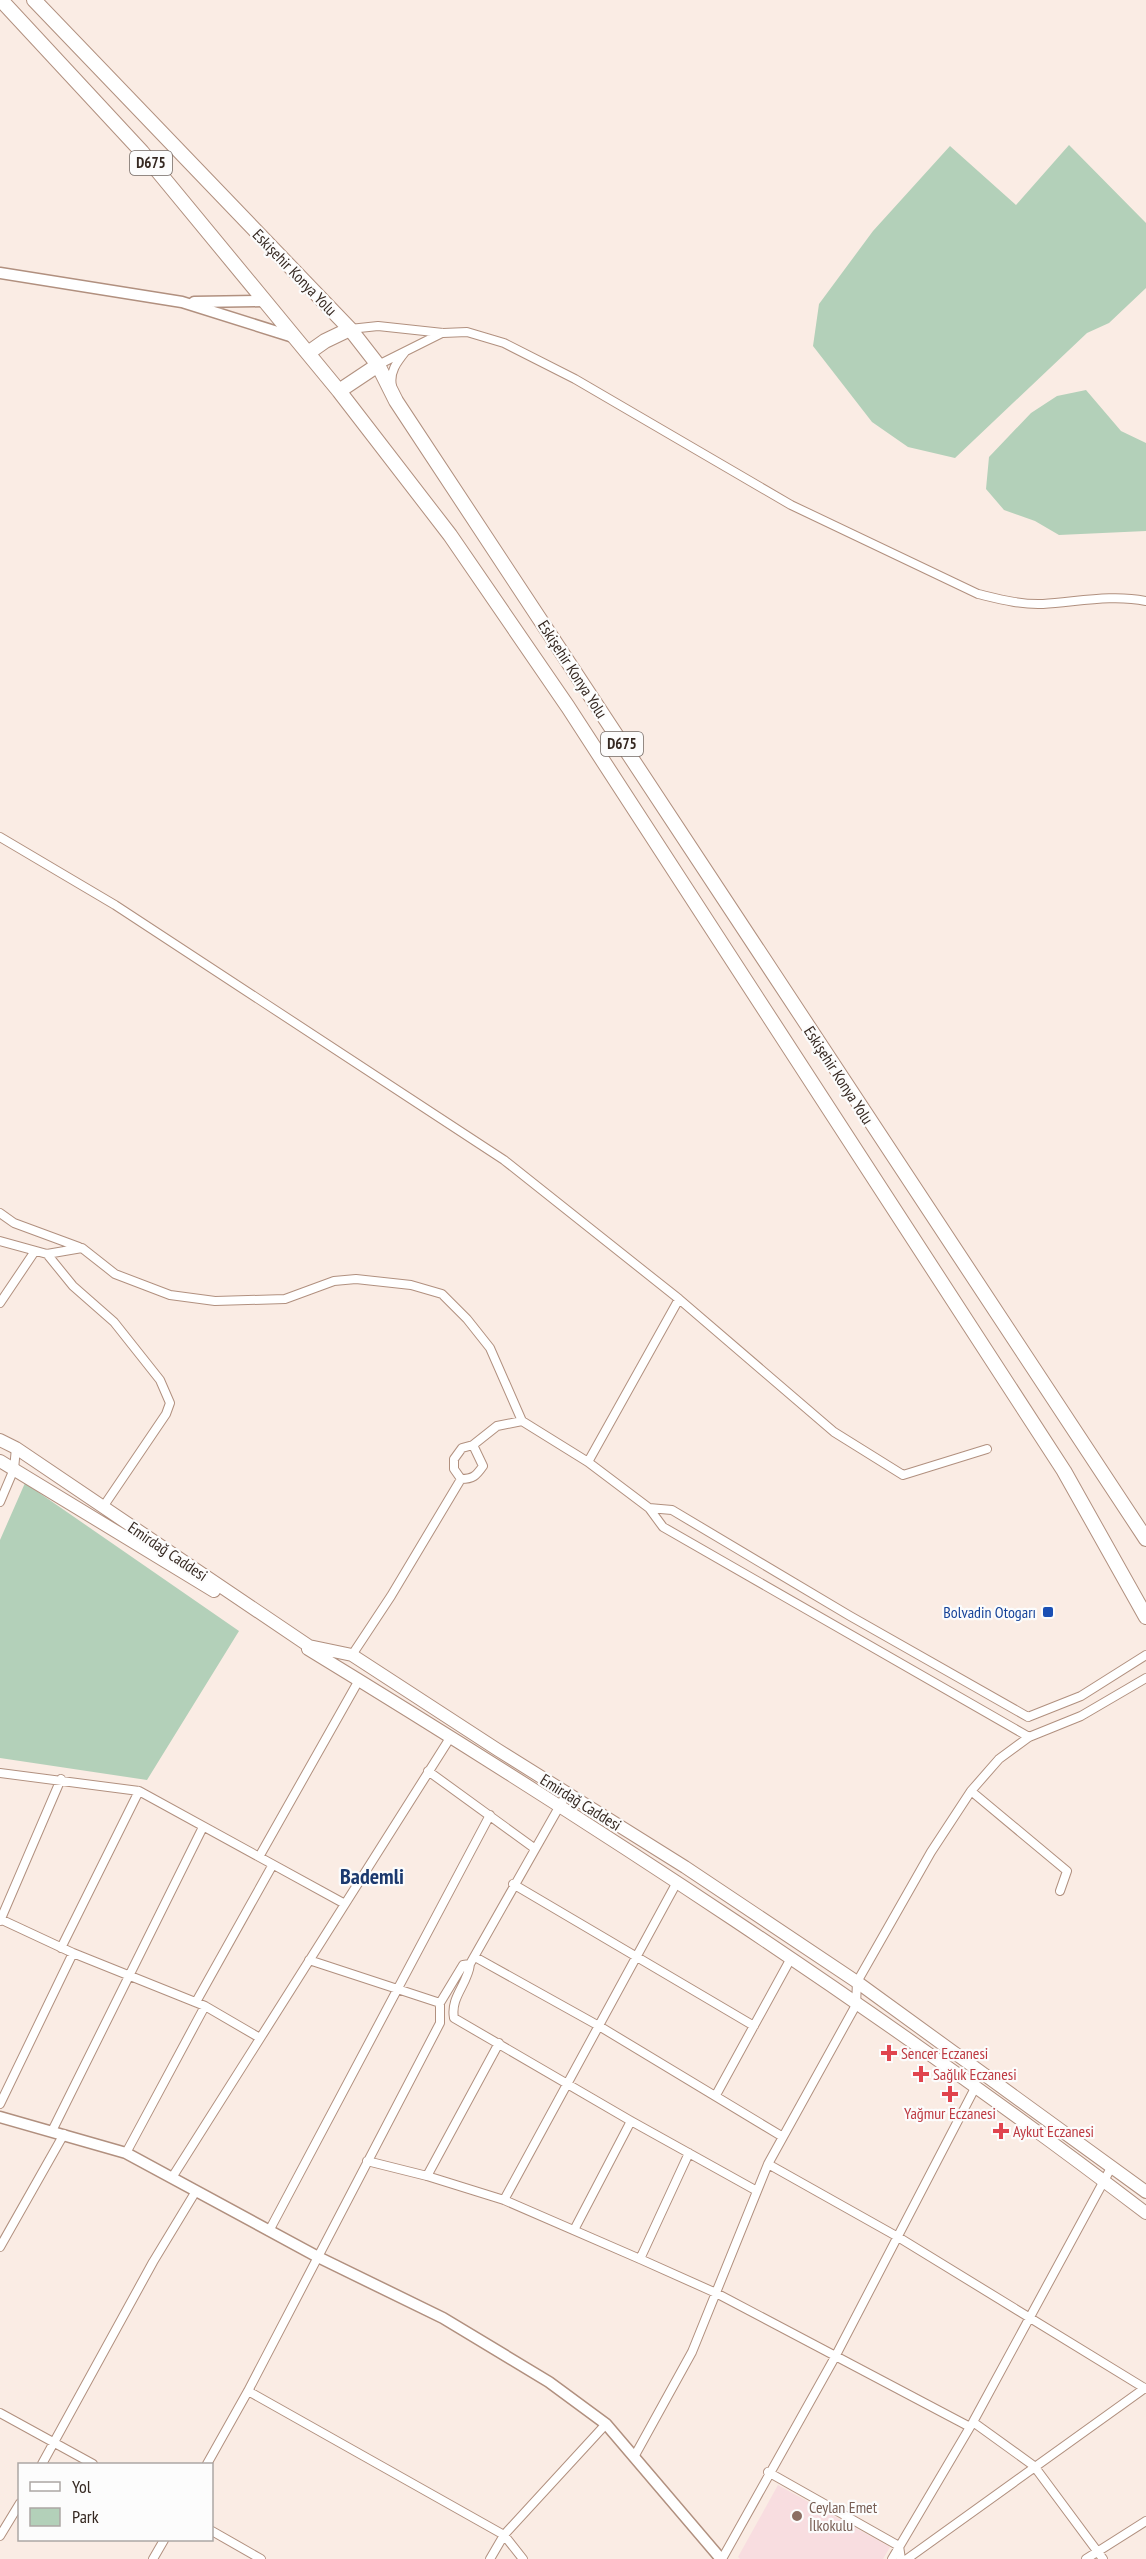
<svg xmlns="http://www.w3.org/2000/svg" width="1146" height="2559" viewBox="0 0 1146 2559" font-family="'PT Sans Narrow',sans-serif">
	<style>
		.education { fill: #f8dde0 }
		.green { fill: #b3d0b9 }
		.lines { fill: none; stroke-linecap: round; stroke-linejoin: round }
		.minor-casing { stroke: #b1907f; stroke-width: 10 }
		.tertiary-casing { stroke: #b1907f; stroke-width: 13 }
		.secondary-casing { stroke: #b1907f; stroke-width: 14 }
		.trunk-casing { stroke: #b1907f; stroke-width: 16 }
		.minor { stroke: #fff; stroke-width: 8 }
		.tertiary { stroke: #fff; stroke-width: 10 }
		.secondary { stroke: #fff; stroke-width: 12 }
		.trunk { stroke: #fff; stroke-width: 14 }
		.transit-dot { fill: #1a4fb4; stroke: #fcfcfc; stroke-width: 2 }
		.health-dot { fill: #e0444e; stroke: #fcfcfc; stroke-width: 2 }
		.education-dot { fill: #8d6e63; stroke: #fcfcfc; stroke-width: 2 }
		.labels { text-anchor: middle; stroke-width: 4.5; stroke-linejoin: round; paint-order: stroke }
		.shield { fill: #fcfcfc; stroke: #716863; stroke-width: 1.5 }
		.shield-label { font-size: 15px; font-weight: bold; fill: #352821 }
		.street-label { font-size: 16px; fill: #352821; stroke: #fcfcfc }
		.transit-label { font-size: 16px; fill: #164399; stroke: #fcfcfc; text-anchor: end }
		.health-label { font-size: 16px; fill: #be3a42; stroke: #fcfcfc; text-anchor: start }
		.education-label { font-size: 16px; fill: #785e54; stroke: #fcfcfc; text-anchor: start }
		.district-label { font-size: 22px; font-weight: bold; fill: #1b396e; stroke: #fcfcfc }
	</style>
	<rect width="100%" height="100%" fill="#faece4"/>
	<!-- education -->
	<path class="education" d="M778,2485L890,2547L883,2559H740L738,2557Z"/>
	<!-- green -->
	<path class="green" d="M1069,145L1146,223V288L1109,323L1087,333L955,458L908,447L872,422L813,346L819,304L873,231L950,146L1016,205Z
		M1086,390L1121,431L1146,443V531L1059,535L1035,521L1004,510L986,489L989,457L1031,413L1057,396Z
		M25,1483L239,1631L147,1780L0,1758V1540Z"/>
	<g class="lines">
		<defs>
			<path id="minor" d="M350,329L378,326L443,333L467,332L504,343L575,379L791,505L978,594C999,599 1021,605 1043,604C1077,602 1112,594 1146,601
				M378,365L442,333
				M392,386C389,372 397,362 405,352
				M0,837L115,905L504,1160L679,1299L834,1432L903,1475L987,1449
				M0,1213L14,1223L79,1247
				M0,1241L47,1254L82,1248L115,1274L170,1295L215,1301L285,1299L334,1281L356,1279L411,1285L442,1294L467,1319L490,1348L522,1421L588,1462L649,1508L663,1527L1029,1737
				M47,1254L73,1286L114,1322L160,1380L170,1403L166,1414L103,1507
				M0,1303L35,1251
				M588,1462L679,1299
				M461,1479C473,1479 476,1476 483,1466L473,1445
				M0,1502L14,1469L16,1448
				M649,1508L672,1510L850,1616L1028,1717
				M352,1655L391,1596L461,1479L454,1469V1459L462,1448L473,1445L497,1426L522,1421
				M1028,1717L1081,1696L1146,1655
				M428,1771L534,1848
				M0,1773L139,1791L345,1904
				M971,1791L1067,1871L1060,1891
				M567,1793L470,1964C468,1984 450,1997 454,2018L631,2121L757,2191
				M259,1857L359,1680
				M513,1884L754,2026
				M0,1919L73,1953L205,2006L260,2038
				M0,1921L61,1779
				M61,1948L139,1791
				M475,1957L599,2026L783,2137
				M196,2002L272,1866
				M440,2003L463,1965L470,1964
				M716,2095L790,1960
				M0,2104L73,1953
				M52,2131L203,1827
				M126,2153L205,2006
				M367,2161L427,2176L504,2200L640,2259L716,2293L970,2427
				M768,2164L898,2237L1146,2389
				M173,2176L450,1738
				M427,2176L499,2043
				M504,2200L676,1884
				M574,2230L631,2121
				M269,2231L490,1815
				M0,2247L64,2134
				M640,2259L689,2153
				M248,2391L504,2535L523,2559
				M0,2413L93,2464
				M973,2422L1034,2466L1103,2559
				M634,2457L692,2352L768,2164L856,2005L857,1982L931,1852L971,1791L999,1759L1029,1737L1081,1716L1146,1678
				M42,2464L153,2262L196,2191
				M207,2464L248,2391L440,2023V2003L309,1960
				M768,2472L899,2546L901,2559
				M212,2531L261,2559
				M0,2536L20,2503
				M153,2559L164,2540
				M490,2559L504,2535L606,2424
				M722,2559L835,2357L975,2088
				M892,2559L973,2422L1112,2166
				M907,2559L1145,2388
				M1086,2559L1146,2521"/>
			<path id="tertiary" d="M0,273L182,302L290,336
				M194,302L263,301
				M0,2117L126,2153L318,2257L443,2318L549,2382L606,2424L721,2559"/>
			<path id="secondary" d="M0,1440L16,1448L309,1646L352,1655L498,1750L685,1867L857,1982L1146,2192
				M0,1461L214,1591
				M308,1649C593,1823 880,2010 1146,2213"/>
			<path id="trunk" d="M1,0L142,152L339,391L450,535L568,707L1064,1471L1146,1617
				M34,0L350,329L378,365L396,401L1146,1539
				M308,353L325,341L350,329
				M339,391L378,365"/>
		</defs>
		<!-- minor casing -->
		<use href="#minor" class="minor-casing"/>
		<!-- tertiary casing -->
		<use href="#tertiary" class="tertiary-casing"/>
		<!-- secondary casing -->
		<use href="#secondary" class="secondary-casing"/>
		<!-- trunk casing -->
		<use href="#trunk" class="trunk-casing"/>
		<!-- minor -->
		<use href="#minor" class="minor"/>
		<!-- tertiary -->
		<use href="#tertiary" class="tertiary"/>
		<!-- secondary -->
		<use href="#secondary" class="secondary"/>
		<!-- trunk -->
		<use href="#trunk" class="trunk"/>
	</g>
	<!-- markers -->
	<rect class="transit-dot" x="1042" y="1606" width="12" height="12" rx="3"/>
	<g class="health-dot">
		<path d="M886 2044h6v6h6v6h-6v6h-6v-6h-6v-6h6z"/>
		<path d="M918 2065h6v6h6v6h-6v6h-6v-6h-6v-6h6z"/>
		<path d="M947 2085h6v6h6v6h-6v6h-6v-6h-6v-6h6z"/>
		<path d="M998 2122h6v6h6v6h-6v6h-6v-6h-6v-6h6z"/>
	</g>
	<circle class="education-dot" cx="797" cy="2516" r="6"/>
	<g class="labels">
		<!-- shield labels -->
		<g class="shield">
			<rect x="130" y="151" width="42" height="24" rx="4.5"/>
			<rect x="601" y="732" width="42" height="24" rx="4.5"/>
		</g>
		<g class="shield-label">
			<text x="151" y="168">D675</text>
			<text x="622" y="749">D675</text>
		</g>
		<!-- street labels -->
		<g class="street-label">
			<text transform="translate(295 272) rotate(46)" y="6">Eskişehir Konya Yolu</text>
			<text transform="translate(573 669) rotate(57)" y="6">Eskişehir Konya Yolu</text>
			<text transform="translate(839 1075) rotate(57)" y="6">Eskişehir Konya Yolu</text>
			<text transform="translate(168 1551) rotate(34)" y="6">Emirdağ Caddesi</text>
			<text transform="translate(581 1802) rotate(32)" y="6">Emirdağ Caddesi</text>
		</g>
		<!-- transit labels -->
		<g class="transit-label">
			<text x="1036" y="1618">Bolvadin Otogarı</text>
		</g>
		<!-- health labels -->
		<g class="health-label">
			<text x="901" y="2059">Sencer Eczanesi</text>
			<text x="933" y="2080">Sağlık Eczanesi</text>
			<text x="950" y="2119" text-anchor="middle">Yağmur Eczanesi</text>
			<text x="1013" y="2137">Aykut Eczanesi</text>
		</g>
		<!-- education labels -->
		<g class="education-label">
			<text x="809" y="2513">Ceylan Emet<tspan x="809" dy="18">İlkokulu</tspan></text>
		</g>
		<!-- district labels -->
		<g class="district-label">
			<text x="372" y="1884">Bademli</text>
		</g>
	</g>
	<!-- legend -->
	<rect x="18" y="2463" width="195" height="78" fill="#fcfcfc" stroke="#aca7a4" stroke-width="1.5"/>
	<rect x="30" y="2482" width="30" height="9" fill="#ffffff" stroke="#aca7a4" stroke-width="1.5"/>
	<text x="72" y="2493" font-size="18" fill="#352821">Yol</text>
	<rect x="30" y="2508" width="30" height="18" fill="#b3d0b9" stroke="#aca7a4" stroke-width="1.5"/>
	<text x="72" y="2523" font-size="18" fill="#352821">Park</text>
</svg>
